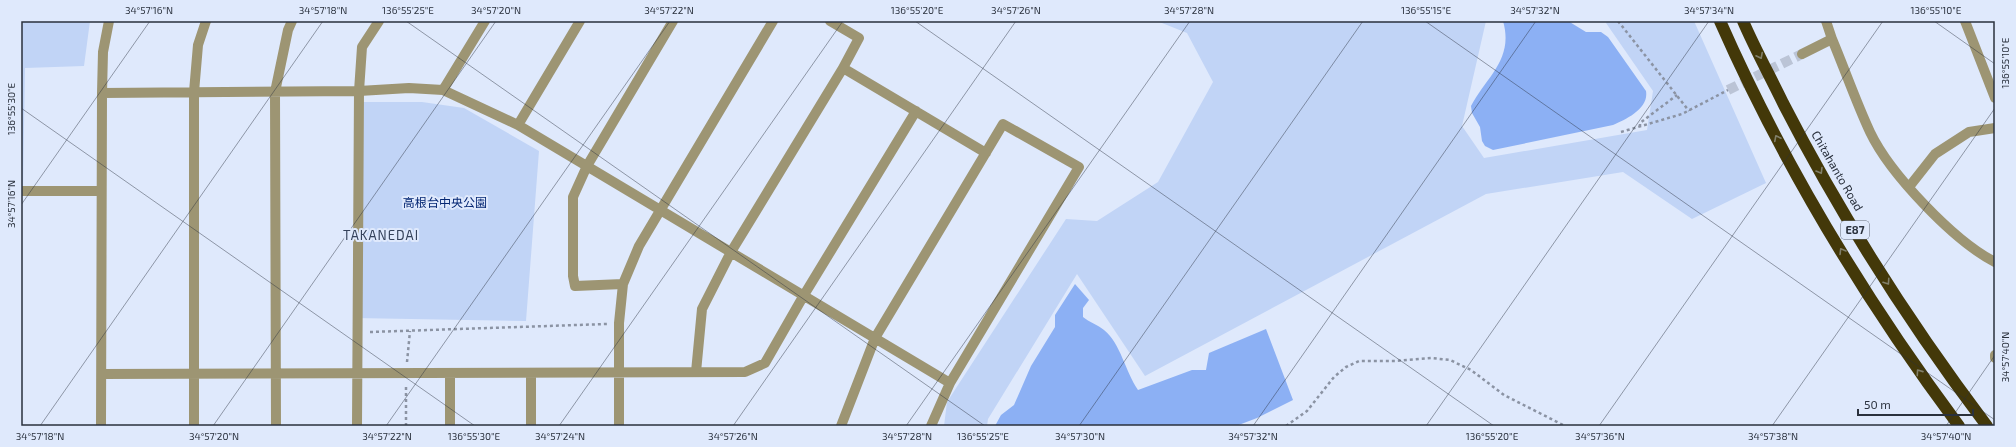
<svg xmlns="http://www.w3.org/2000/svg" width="2016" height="447" viewBox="0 0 2016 447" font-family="'Exo 2','Noto Sans JP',sans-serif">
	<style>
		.green { fill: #c1d4f6 }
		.water { fill: #8cb0f4 }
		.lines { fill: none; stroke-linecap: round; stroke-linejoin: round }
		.minor-tunnel { stroke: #bbc4d6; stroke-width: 10; stroke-dasharray: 10 5; stroke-linecap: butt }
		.path { stroke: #8b93a3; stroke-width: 2.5; stroke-dasharray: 3 3; stroke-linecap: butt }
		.minor { stroke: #9d9573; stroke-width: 10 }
		.highway { stroke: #433809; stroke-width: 12 }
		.oneway { stroke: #817f6a }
		.ticks { fill: none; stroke: #2a313d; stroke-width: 1; stroke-opacity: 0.45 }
		.labels { text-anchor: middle; stroke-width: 4; stroke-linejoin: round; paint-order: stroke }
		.shield { fill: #dfe9fc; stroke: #606876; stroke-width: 1 }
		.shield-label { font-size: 11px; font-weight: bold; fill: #2a313d }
		.street-label { font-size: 12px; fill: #2a313d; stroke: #dfe9fc }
		.park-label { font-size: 12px; fill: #052773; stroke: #dfe9fc }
		.neighbourhood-label { font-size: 13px; letter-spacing: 1px; fill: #35425b; stroke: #dfe9fc }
		.neatline { fill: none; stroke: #2a313d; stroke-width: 1.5 }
		.ticks-label { font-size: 10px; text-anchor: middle; fill: #2a313d }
	</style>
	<rect width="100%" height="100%" fill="#dfe9fc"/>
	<!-- green -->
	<path class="green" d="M21,21H90L84,66L25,68L23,186L21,185Z
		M1157,21H1486L1462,126L1484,158L1647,130L1653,91L1606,23L1607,21H1694L1766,183L1692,219L1623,172L1486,194L1145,376L1077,274L988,419L987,426H944L947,402L1066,219L1097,221L1158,182L1213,82L1187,33Z
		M357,102H422L464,108L539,151L526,321L354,318Z"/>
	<!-- water -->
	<path class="water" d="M1503,21H1568L1586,32H1601L1608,37L1646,91C1649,109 1626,119 1613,125L1493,150L1485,146L1482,141L1480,127L1472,113L1471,106C1487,76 1514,59 1503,21Z
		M1075,284L1089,300L1083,308V317C1089,322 1098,325 1104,330C1121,344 1125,371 1138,390L1192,370H1206L1209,353L1266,329L1293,400L1257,418L1236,426H995L1001,415L1014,405L1031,366L1055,327V315Z"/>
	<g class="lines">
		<!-- minor-tunnel -->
		<path class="minor-tunnel" d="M1728,90L1802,54"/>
		<!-- path -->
		<path class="path" d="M1618,21L1689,111
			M1640,127V123L1677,95
			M1621,132L1682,114L1728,90
			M370,332L607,324
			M407,362L410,331
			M406,426V385
			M1286,426L1307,411L1334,377L1346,367L1359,361H1395L1431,358L1450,360L1471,370L1504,395L1565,426"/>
		<!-- minor -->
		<path class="minor" d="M1826,21L1832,39
			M1965,21L1995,98
			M1802,54L1832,39C1845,70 1856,102 1870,132C1890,174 1954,241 1995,262
			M843,68L986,153
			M443,90L485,21
			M102,93L359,91L409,88L443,90L518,125L950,383
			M518,125L580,21
			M1909,187L1935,154L1969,132L1995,128
			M21,191H100
			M623,284L575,286L573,276V197L587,166L673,21
			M1995,355V358
			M696,372L702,309L731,252L843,68L859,38L830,21
			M102,374L745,372L765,363L804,295L916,111
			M101,426L102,93L103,52L109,21
			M194,426V92L198,45L206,21
			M276,426L275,92L288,30L292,21
			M357,426L359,91L362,47L379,21
			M450,426V373
			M531,426V373
			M619,426V323L623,284L639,246L773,21
			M841,426L875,338L1003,124L1079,167L950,383L931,426"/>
		<!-- highway -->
		<path class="highway" d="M1720,21C1783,164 1866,301 1959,426
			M1743,21C1755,49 1770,76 1783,103C1841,216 1910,324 1987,426"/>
	</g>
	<!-- one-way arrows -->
	<defs><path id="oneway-chevron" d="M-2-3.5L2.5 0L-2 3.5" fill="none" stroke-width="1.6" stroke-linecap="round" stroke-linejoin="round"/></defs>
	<g class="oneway">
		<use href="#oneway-chevron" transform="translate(1760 56) rotate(63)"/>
		<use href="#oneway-chevron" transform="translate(1777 138) rotate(-117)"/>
		<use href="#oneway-chevron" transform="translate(1820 171) rotate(59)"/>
		<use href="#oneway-chevron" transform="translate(1842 251) rotate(-121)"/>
		<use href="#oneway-chevron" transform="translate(1887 282) rotate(56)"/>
		<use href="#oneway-chevron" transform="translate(1919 372) rotate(-125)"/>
	</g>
	<!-- ticks -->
	<path class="ticks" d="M406,21L985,426M915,21L1494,426M1425,21L1995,420M1934,21L1995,64M21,108L475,426M21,205L150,21M40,426L323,21M213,426L496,21M386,426L670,21M559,426L843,21M733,426L1016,21M906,426L1190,21M1079,426L1363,21M1253,426L1536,21M1426,426L1709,21M1599,426L1883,21M1772,426L1995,108M1946,426L1995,355"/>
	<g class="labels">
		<!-- shield labels -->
		<rect class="shield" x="1841" y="221" width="28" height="18" rx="3"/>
		<g class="shield-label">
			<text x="1855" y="234">E87</text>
		</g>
		<!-- street labels -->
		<g class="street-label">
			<text transform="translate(1837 171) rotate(60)" y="4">Chitahanto Road</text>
		</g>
		<!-- park labels -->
		<g class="park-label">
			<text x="445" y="207">高根台中央公園</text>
		</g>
		<!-- neighbourhood labels -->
		<g class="neighbourhood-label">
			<text x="381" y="240">TAKANEDAI</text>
		</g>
	</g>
	<!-- border -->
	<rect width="2016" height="447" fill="none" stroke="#dfe9fc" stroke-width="44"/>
	<!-- scale -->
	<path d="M1858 409v6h115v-6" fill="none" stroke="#2a313d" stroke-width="2"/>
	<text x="1864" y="409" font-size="12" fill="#2a313d" stroke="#dfe9fc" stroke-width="3" paint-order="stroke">50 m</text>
	<rect x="22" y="22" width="1972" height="403" class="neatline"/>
	<g class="ticks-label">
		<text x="149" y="14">34°57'16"N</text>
		<text x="323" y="14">34°57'18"N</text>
		<text x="408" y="14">136°55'25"E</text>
		<text x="496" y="14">34°57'20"N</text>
		<text x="669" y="14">34°57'22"N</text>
		<text x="917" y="14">136°55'20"E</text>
		<text x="1016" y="14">34°57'26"N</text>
		<text x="1189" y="14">34°57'28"N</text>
		<text x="1426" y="14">136°55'15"E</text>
		<text x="1535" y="14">34°57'32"N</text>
		<text x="1709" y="14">34°57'34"N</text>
		<text x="1936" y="14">136°55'10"E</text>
		<text transform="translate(2005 63) rotate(-90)" y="4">136°55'10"E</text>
		<text transform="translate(11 109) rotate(-90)" y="4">136°55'30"E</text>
		<text transform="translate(11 204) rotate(-90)" y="4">34°57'16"N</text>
		<text transform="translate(2005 357) rotate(-90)" y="4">34°57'40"N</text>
		<text x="40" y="440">34°57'18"N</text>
		<text x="214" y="440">34°57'20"N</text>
		<text x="387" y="440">34°57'22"N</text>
		<text x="474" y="440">136°55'30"E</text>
		<text x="560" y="440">34°57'24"N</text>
		<text x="733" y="440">34°57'26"N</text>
		<text x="907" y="440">34°57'28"N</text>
		<text x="983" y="440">136°55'25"E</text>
		<text x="1080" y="440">34°57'30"N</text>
		<text x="1253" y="440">34°57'32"N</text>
		<text x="1492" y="440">136°55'20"E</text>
		<text x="1600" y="440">34°57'36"N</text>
		<text x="1773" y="440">34°57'38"N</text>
		<text x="1946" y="440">34°57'40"N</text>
	</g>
</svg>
